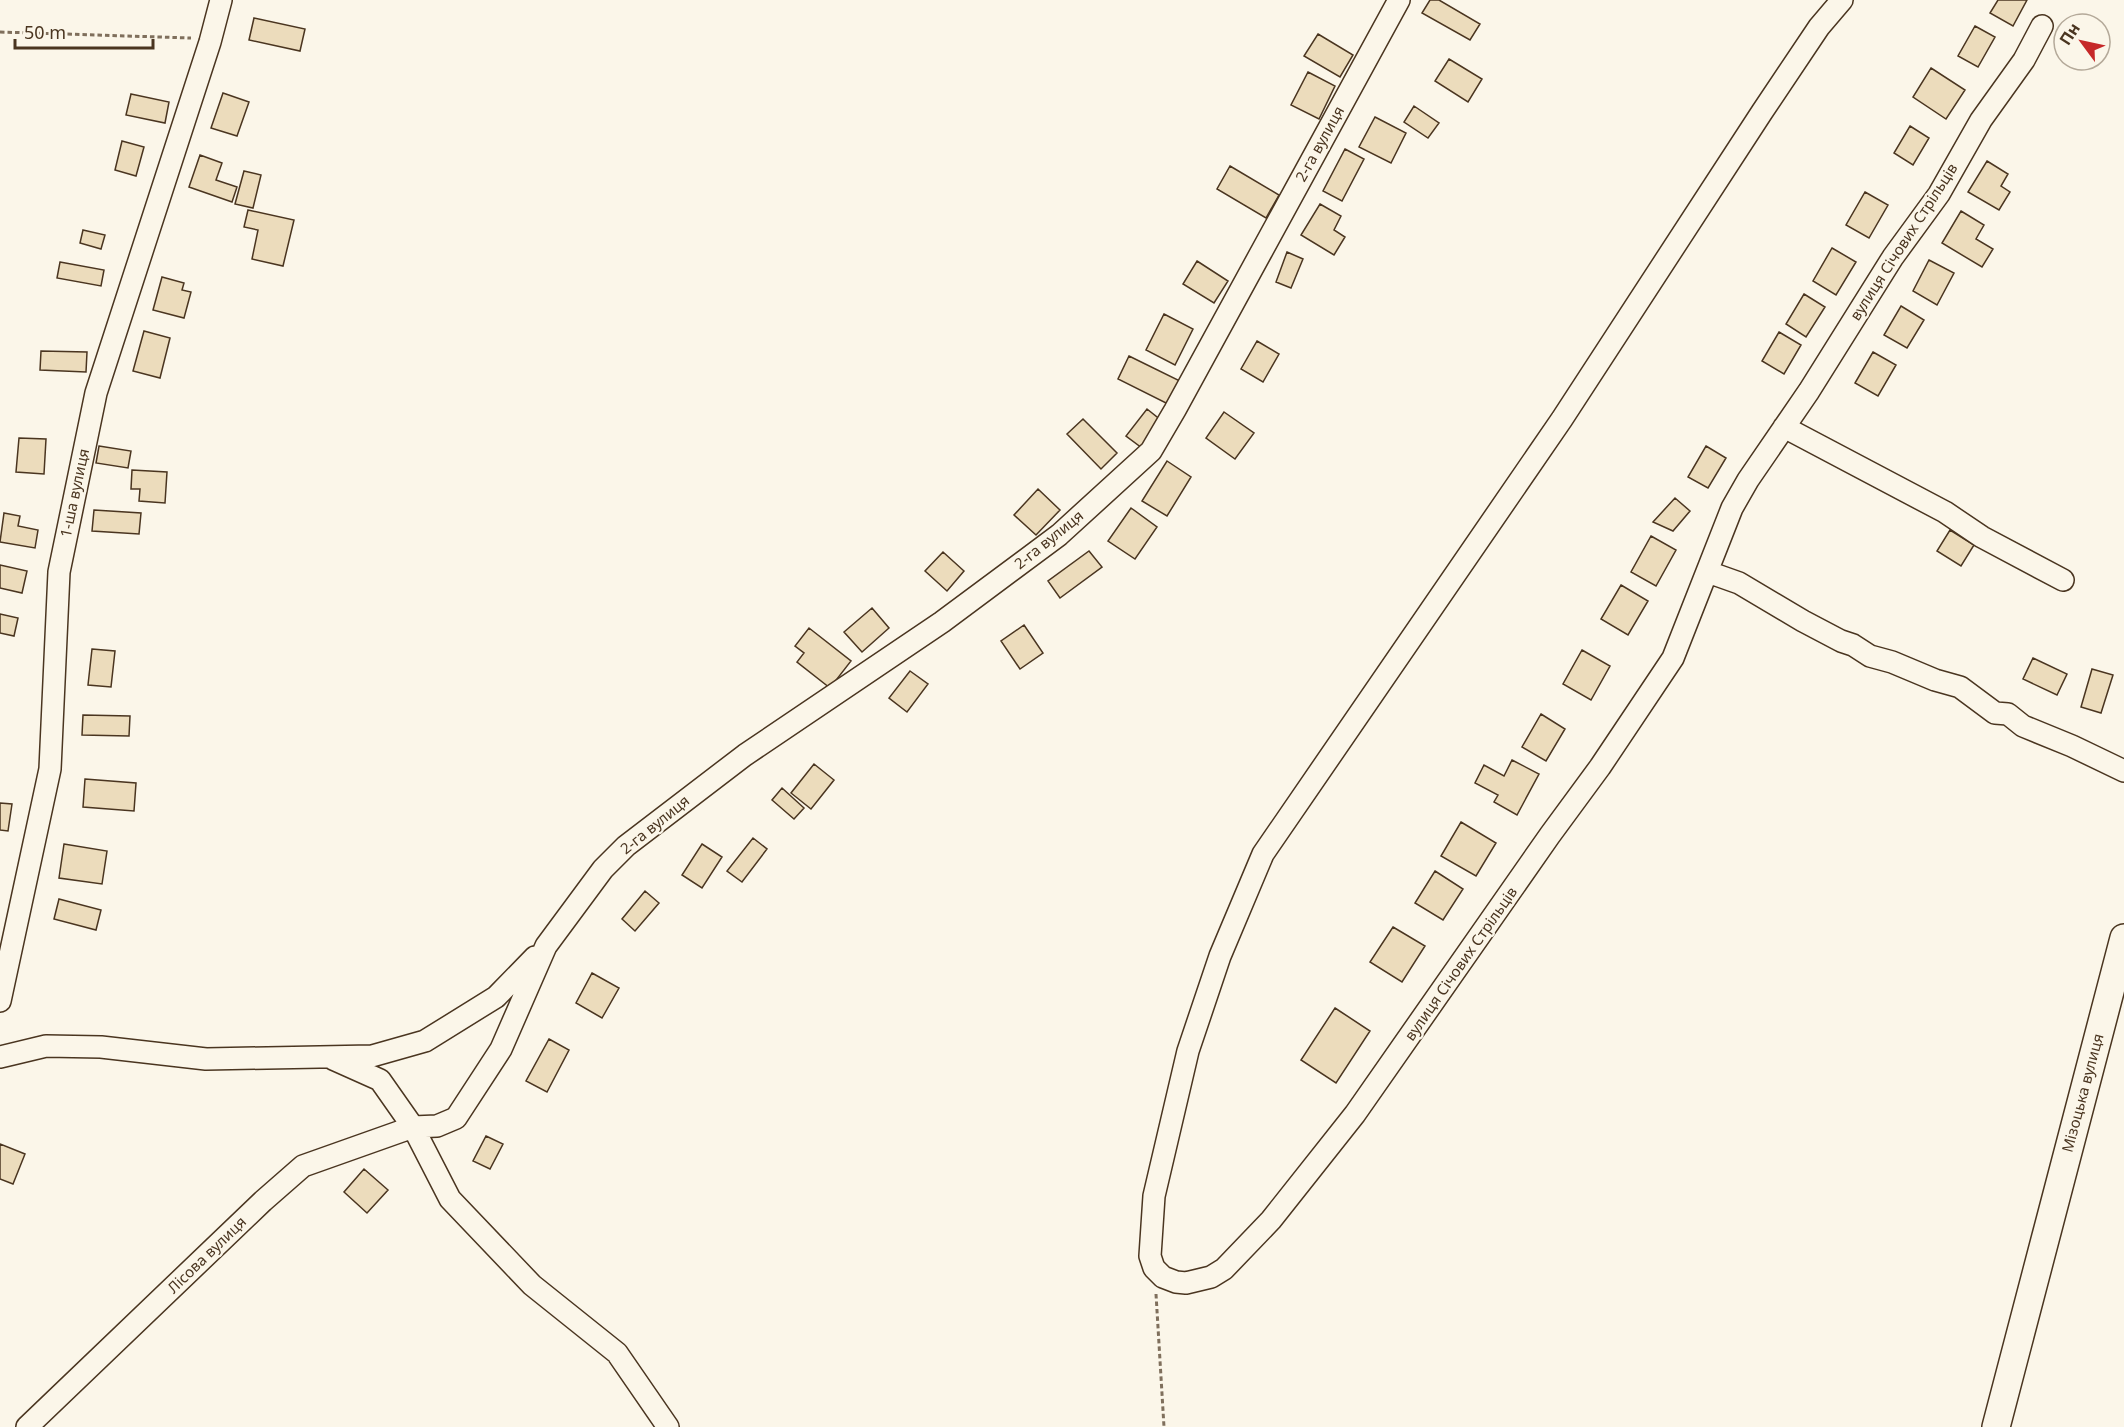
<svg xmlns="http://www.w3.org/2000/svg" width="2124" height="1427" viewBox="0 0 2124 1427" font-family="'Noto Sans',sans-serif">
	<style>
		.building { fill: #ecdcbc; stroke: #4a3520; stroke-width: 1.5 }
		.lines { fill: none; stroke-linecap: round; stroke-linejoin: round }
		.minor-casing { stroke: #4a3520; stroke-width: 24 }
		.major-casing { stroke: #4a3520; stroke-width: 30 }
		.path { stroke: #7f6f5c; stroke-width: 3; stroke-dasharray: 4.5 3; stroke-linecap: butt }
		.minor { stroke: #fbf6e9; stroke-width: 21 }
		.major { stroke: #fbf6e9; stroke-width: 27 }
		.labels { text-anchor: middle; stroke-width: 4.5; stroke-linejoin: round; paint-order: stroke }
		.street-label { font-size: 15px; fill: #4a3520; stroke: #fbf6e9 }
	</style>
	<rect width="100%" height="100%" fill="#fbf6e9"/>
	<!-- building -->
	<path class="building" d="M1430,0H1439L1480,24L1470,40L1422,13Z
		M1998,0H2027L2013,26L1990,13Z
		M254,18L305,29L300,51L249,40Z
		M1975,26L1995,37L1978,67L1958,56Z
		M1318,34L1353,55L1340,77L1304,56Z
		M1449,59L1482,79L1468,102L1435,81Z
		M1931,68L1965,90L1946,119L1913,97Z
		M1308,72L1335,86L1319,119L1291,105Z
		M223,93L249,102L237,136L211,128Z
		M131,94L169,102L165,123L126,115Z
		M1414,106L1439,123L1428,138L1404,122Z
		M1375,117L1406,133L1391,163L1359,147Z
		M1910,126L1929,138L1913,165L1894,153Z
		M122,141L144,147L136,176L115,170Z
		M1345,149L1364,159L1342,201L1323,191Z
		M200,155L222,163L216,180L237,187L232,202L189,187Z
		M1987,161L2008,174L2001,186L2010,192L1999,210L1968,192Z
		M1230,166L1279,195L1266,218L1217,189Z
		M244,171L261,175L253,208L235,204Z
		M1865,192L1888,205L1869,238L1846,225Z
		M1320,204L1341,216L1334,230L1345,237L1334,255L1301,235Z
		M248,210L294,220L283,266L252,259L258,230L244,227Z
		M1961,211L1984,225L1976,239L1993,249L1982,267L1942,243Z
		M83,230L105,235L101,249L80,243Z
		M1832,248L1856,262L1836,295L1813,281Z
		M1287,252L1303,259L1291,288L1276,282Z
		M1929,260L1954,273L1937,305L1913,291Z
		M1197,261L1228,281L1214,303L1183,284Z
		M60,262L104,270L101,286L57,278Z
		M162,277L184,283L182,290L191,292L184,318L153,310Z
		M1804,294L1825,307L1806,337L1786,324Z
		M1901,306L1924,320L1907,348L1884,335Z
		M1164,314L1193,329L1175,365L1146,350Z
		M144,331L170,338L160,378L133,371Z
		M1779,332L1801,345L1784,374L1762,361Z
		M1257,341L1279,354L1263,382L1241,369Z
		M41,351L87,352L86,372L40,370Z
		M1873,352L1896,365L1878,396L1855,383Z
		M1129,356L1182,382L1170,405L1118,379Z
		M1147,409L1162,421L1142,448L1126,436Z
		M1224,412L1254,433L1235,459L1206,438Z
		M1083,419L1117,453L1101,469L1067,434Z
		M19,438L46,439L44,474L16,472Z
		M99,446L131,451L128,468L96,463Z
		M1706,446L1726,458L1708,488L1688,477Z
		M1167,461L1191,477L1167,516L1142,501Z
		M132,470L167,472L165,503L139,501L140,489H131Z
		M1038,489L1060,510L1036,535L1014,515Z
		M1675,498L1690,511L1673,531L1653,522Z
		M1131,508L1157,527L1135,559L1108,541Z
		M94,510L141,513L139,534L92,531Z
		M4,513L20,516L18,526L38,530L35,548L0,542Z
		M1950,530L1974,545L1961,566L1937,551Z
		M1651,536L1676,550L1656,586L1631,572Z
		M1089,551L1102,567L1060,598L1048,581Z
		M943,552L964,571L947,591L925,571Z
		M0,565L27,571L22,593L0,588Z
		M1621,585L1648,601L1628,635L1601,619Z
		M872,608L889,628L862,652L844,632Z
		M0,614L18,618L14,636L0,633Z
		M1024,625L1043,653L1020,669L1001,641Z
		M809,628L851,661L830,688L797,662L804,653L795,646Z
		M92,649L115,651L111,687L88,685Z
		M1582,650L1610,666L1591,700L1563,684Z
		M2033,658L2067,674L2057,695L2023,679Z
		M2092,669L2113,675L2101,713L2081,707Z
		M910,671L928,684L907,712L889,698Z
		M1541,714L1565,729L1546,761L1522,747Z
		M83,715L130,716L129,736L82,735Z
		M1512,760L1539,774L1517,815L1494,802L1498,795L1475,783L1484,765L1504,776Z
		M814,764L834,780L811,809L791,793Z
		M85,779L136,783L134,811L83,807Z
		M782,788L804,808L794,819L772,800Z
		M0,803L12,804L8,831L0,830Z
		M1461,822L1496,843L1476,876L1441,856Z
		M753,838L767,849L742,882L727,871Z
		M64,844L107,851L102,884L59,878Z
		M702,844L722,857L702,888L682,875Z
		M1435,871L1463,889L1443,920L1415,903Z
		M645,891L659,903L635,931L622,919Z
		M59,899L101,910L96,930L54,919Z
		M1393,927L1425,946L1402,982L1370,962Z
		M592,973L619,988L602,1018L576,1003Z
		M1335,1008L1370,1031L1336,1083L1301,1060Z
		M549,1039L569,1050L547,1092L526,1081Z
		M486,1136L503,1144L490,1169L473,1161Z
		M0,1144L25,1154L13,1184L0,1179Z
		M364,1169L388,1190L367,1213L344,1192Z"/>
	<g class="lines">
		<defs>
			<path id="minor" d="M1842,0L1819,27L1762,112L1562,419L1263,854L1220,956L1188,1051L1154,1196L1150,1256L1154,1268L1163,1277L1176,1282L1186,1283L1211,1277L1224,1269L1271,1220L1355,1114L1550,835L1600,767L1673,658L1732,508L1748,480L1809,391L1893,257L1939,194L1981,120L2024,60L2042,26
				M1784,427L1945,512L1982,537L2063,580
				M1708,572L1739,583L1803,621L1841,641L1853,645L1870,656L1892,662L1935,680L1960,687L1995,713L2008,714L2023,726L2072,746L2124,771
				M0,1001L50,769L59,572L96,393L210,42L221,0
				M0,1057L46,1046L101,1047L206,1059L372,1056L425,1041L496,997L535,957
				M333,1059L380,1080L413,1127L450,1199L532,1285L617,1353L668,1427
				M27,1427L263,1201L303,1166L413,1127L437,1126L456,1118L501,1049L546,946L603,869L626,846L745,755L942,622L1059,535L1151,451L1175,410L1399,0"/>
			<path id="major" d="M1996,1427L2124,938"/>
		</defs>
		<!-- minor casing -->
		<use href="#minor" class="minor-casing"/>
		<!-- major casing -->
		<use href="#major" class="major-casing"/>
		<!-- path -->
		<path class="path" d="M0,32L191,38
			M1156,1294L1164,1427"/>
		<!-- minor -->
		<use href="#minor" class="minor"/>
		<!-- major -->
		<use href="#major" class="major"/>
	</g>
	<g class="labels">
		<!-- street labels -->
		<g class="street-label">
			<text transform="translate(1320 144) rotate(-61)" y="5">2-га вулиця</text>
			<text transform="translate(1904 242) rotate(-57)" y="5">вулиця Січових Стрільців</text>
			<text transform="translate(75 493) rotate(-78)" y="5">1-ша вулиця</text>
			<text transform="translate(1049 540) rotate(-39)" y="5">2-га вулиця</text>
			<text transform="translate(655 825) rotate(-39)" y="5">2-га вулиця</text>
			<text transform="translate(1461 964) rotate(-55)" y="5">вулиця Січових Стрільців</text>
			<text transform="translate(2083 1093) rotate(-75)" y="5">Мізоцька вулиця</text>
			<text transform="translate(207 1255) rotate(-44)" y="5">Лісова вулиця</text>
		</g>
	</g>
	<!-- north arrow -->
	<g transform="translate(2082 42) rotate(303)"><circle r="28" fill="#fbf6e9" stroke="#b4a999" stroke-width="1.5"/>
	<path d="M0-4.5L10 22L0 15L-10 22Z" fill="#c62828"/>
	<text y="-9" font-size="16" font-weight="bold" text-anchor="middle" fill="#4a3520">Пн</text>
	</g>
	<!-- scale -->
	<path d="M15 39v9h138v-9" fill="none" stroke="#4a3520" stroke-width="3"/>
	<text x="24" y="39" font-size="18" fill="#4a3520" stroke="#fbf6e9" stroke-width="4.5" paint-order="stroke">50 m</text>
</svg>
